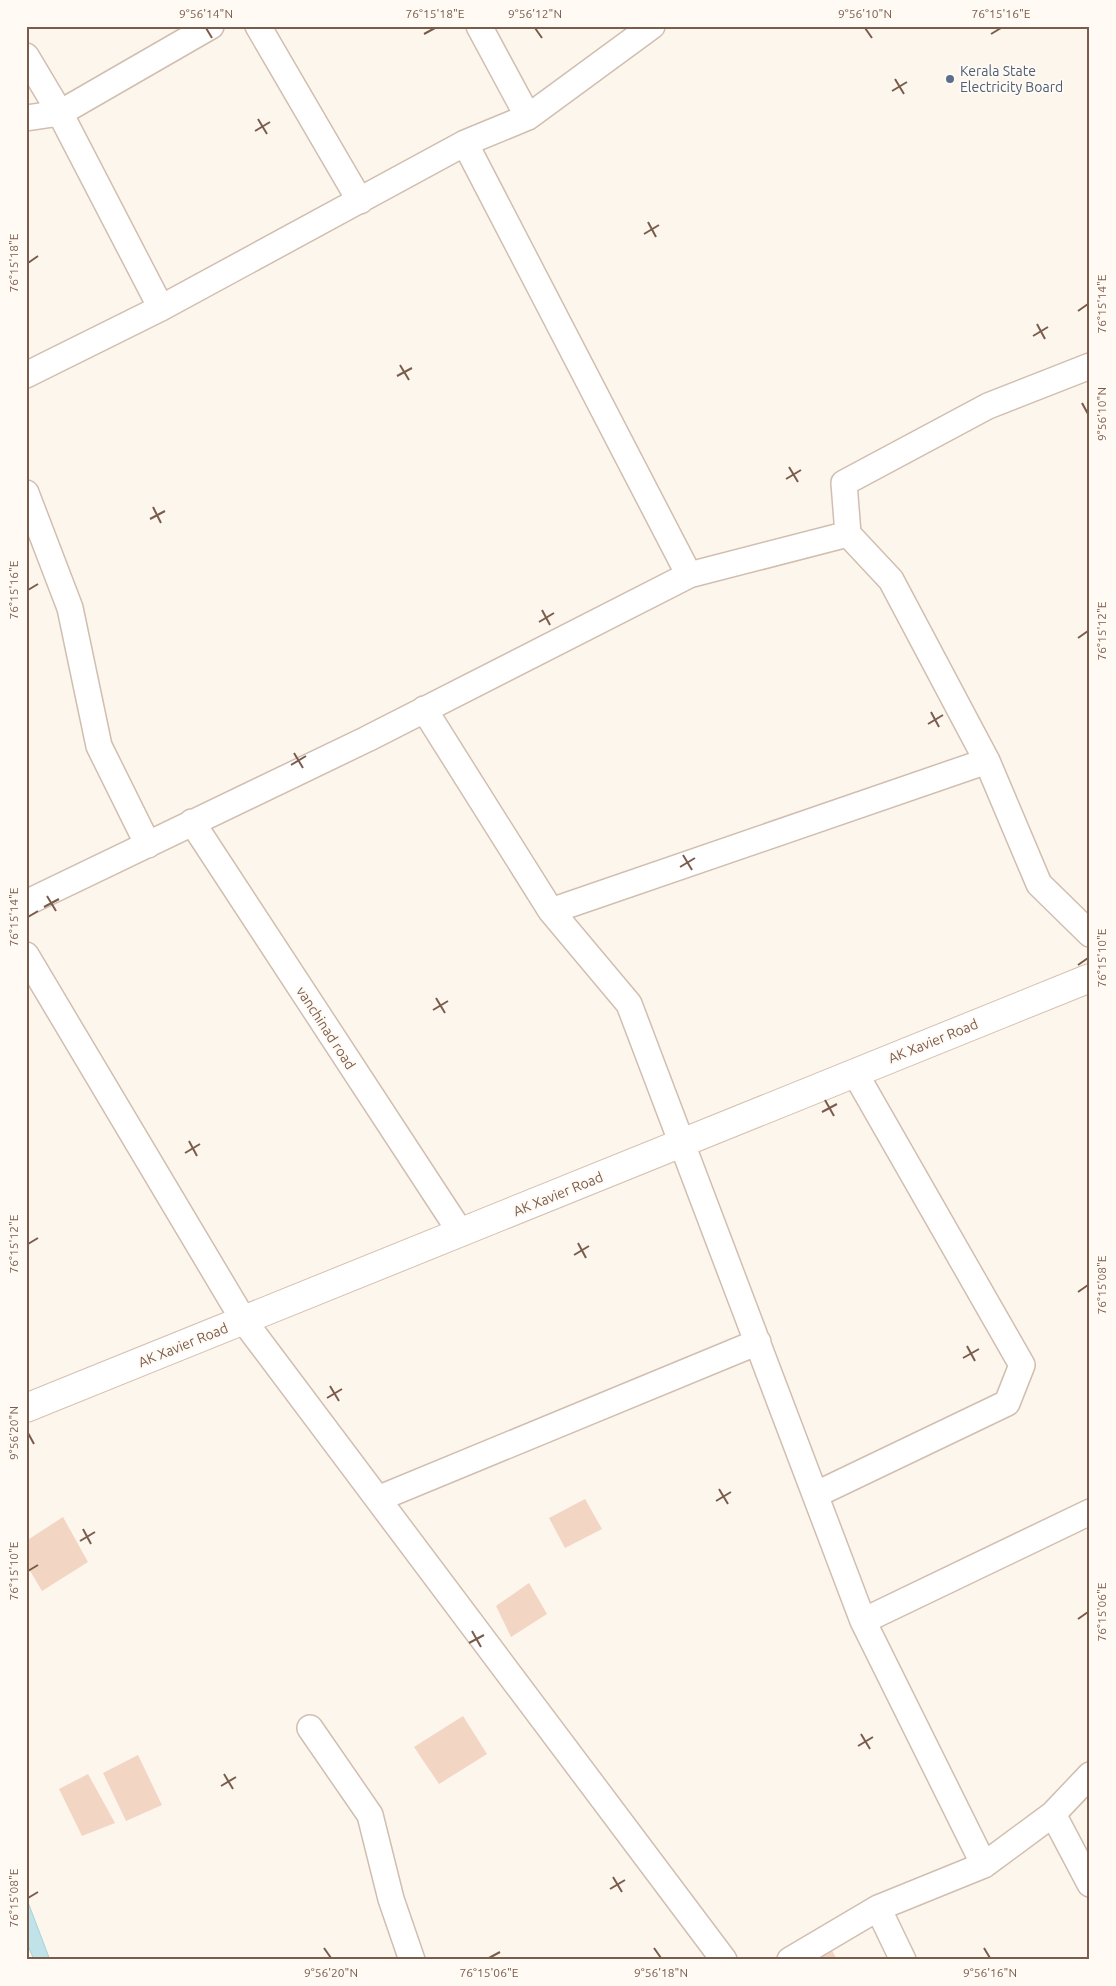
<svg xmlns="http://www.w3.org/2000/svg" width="1116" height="1986" viewBox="0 0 1116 1986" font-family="Ubuntu,sans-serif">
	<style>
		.water { fill: #bfe3e8; stroke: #a5d3da }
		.building { fill: #f3d5c3 }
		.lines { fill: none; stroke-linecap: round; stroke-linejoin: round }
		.street-casing { stroke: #d1beb0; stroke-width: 28 }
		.secondary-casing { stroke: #d6c0b0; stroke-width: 30 }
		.street { stroke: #fff; stroke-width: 25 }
		.secondary { stroke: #fff; stroke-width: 28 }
		.ticks { fill: none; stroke: #7a5c4d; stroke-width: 2 }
		.service-dot { fill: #5c6f8a; stroke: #fffaf3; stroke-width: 2 }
		.labels { text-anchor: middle; stroke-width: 4; stroke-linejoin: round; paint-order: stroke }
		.service-label { font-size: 14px; fill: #4e5e75; stroke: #fffaf3; text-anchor: start }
		.street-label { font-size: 14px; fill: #7a5c4d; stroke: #fffaf3 }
		.neatline { fill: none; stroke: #7a5c4d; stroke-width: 2 }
		.ticks-label { font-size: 12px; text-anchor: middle; fill: #7a5c4d }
	</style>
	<rect width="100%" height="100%" fill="#fdf6ec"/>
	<!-- water -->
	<path class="water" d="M26,1897L50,1960H34L26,1941Z"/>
	<!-- building -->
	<path class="building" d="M585,1499L602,1529L565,1548L549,1518Z
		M63,1517L88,1562L42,1591L26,1564V1541Z
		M529,1583L547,1614L511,1637L496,1606Z
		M463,1716L487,1754L439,1784L414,1747Z
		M138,1755L162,1805L126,1821L103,1773Z
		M88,1774L115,1823L82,1836L59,1789Z
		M831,1948L837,1960H810Z"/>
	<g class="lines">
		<defs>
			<path id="street" d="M258,26L360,201
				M479,26L528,117
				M26,56L60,113L161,308
				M26,118L60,113L211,26
				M465,143L689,575
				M26,375L161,308L465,143L528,117L652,26
				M26,493L70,608L99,746L148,845
				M848,534L844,483L988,406L1090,366
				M424,709L551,911L629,1004L863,1621L984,1865
				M192,822L461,1233
				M26,903L367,739L689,575L848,534L891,580L987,761L1039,884L1090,934
				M551,911L987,761
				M26,955L244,1321L724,1960
				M817,1494L1007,1403L1022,1365L855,1073
				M380,1498L758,1342
				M863,1621L1090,1512
				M310,1728L370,1815L391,1899L412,1960
				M1053,1814L1090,1884
				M878,1908L903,1960
				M790,1960L878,1908L984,1865L1053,1814L1090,1775"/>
			<path id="secondary" d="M26,1408L1090,978"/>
		</defs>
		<!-- street casing -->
		<use href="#street" class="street-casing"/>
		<!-- secondary casing -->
		<use href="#secondary" class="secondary-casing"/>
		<!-- street -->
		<use href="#street" class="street"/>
		<!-- secondary -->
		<use href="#secondary" class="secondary"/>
	</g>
	<!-- ticks -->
	<path class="ticks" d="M206,28L212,38M535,28L542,38M865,28L872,38M424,34L435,28M991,34L1001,28M895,79L904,94M892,91L907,82M258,119L267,134M255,131L270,122M648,222L656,237M644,234L659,225M28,263L38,256M1078,311L1088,304M1037,324L1045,339M1033,336L1048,327M400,365L409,380M397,376L412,368M1082,403L1088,414M789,467L798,482M786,479L801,470M153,507L161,523M150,519L165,511M28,590L38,584M542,610L550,625M539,622L554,613M1078,638L1088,631M931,712L939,727M928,724L943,715M294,753L303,768M291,765L306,756M683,855L692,870M680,867L695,858M47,896L56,911M44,907L59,899M28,917L38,911M1078,965L1088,958M436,998L445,1013M433,1010L448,1001M825,1100L834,1116M822,1112L837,1104M189,1141L197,1156M185,1153L200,1144M578,1243L586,1258M28,1244L38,1238M574,1255L589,1246M1078,1292L1088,1285M967,1346L975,1361M963,1358L979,1349M330,1386L339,1401M327,1398L342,1389M28,1433L34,1444M719,1489L728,1504M716,1501L731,1492M83,1529L91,1544M80,1541L95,1532M28,1571L38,1565M1078,1619L1088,1612M472,1631L481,1647M469,1643L484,1635M861,1734L870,1749M858,1746L873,1737M224,1774L233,1789M221,1786L236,1777M613,1877L622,1892M610,1889L625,1880M28,1898L38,1892M324,1948L331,1958M654,1948L661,1958M984,1948L990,1958M489,1958L500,1952"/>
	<!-- markers -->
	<circle class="service-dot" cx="950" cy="79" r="5"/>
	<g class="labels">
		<!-- service labels -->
		<g class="service-label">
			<text x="960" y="76">Kerala State<tspan x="960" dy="16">Electricity Board</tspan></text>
		</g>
		<!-- street labels -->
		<g class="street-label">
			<text transform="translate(326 1028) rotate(57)" y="5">vanchinad road</text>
			<text transform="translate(933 1041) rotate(-22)" y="5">AK Xavier Road</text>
			<text transform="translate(558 1194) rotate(-22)" y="5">AK Xavier Road</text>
			<text transform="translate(183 1345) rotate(-22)" y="5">AK Xavier Road</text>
		</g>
	</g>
	<!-- border -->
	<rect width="1116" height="1986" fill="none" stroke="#fffaf3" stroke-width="55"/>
	<rect x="28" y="28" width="1060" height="1930" class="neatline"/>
	<g class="ticks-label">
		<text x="206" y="18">9°56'14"N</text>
		<text x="435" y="18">76°15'18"E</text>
		<text x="535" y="18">9°56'12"N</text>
		<text x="865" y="18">9°56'10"N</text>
		<text x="1001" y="18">76°15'16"E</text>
		<text transform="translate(14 263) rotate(-90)" y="4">76°15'18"E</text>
		<text transform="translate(1102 304) rotate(-90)" y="4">76°15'14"E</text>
		<text transform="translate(1102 414) rotate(-90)" y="4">9°56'10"N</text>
		<text transform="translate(14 590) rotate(-90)" y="4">76°15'16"E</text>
		<text transform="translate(1102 631) rotate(-90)" y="4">76°15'12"E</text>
		<text transform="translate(14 917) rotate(-90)" y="4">76°15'14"E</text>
		<text transform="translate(1102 958) rotate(-90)" y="4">76°15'10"E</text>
		<text transform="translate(14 1244) rotate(-90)" y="4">76°15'12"E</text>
		<text transform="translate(1102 1285) rotate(-90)" y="4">76°15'08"E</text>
		<text transform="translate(14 1433) rotate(-90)" y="4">9°56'20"N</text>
		<text transform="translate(14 1571) rotate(-90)" y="4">76°15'10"E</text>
		<text transform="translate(1102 1612) rotate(-90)" y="4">76°15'06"E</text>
		<text transform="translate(14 1898) rotate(-90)" y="4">76°15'08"E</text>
		<text x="331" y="1977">9°56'20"N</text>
		<text x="489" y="1977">76°15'06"E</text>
		<text x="661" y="1977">9°56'18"N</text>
		<text x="990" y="1977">9°56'16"N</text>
	</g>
</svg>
